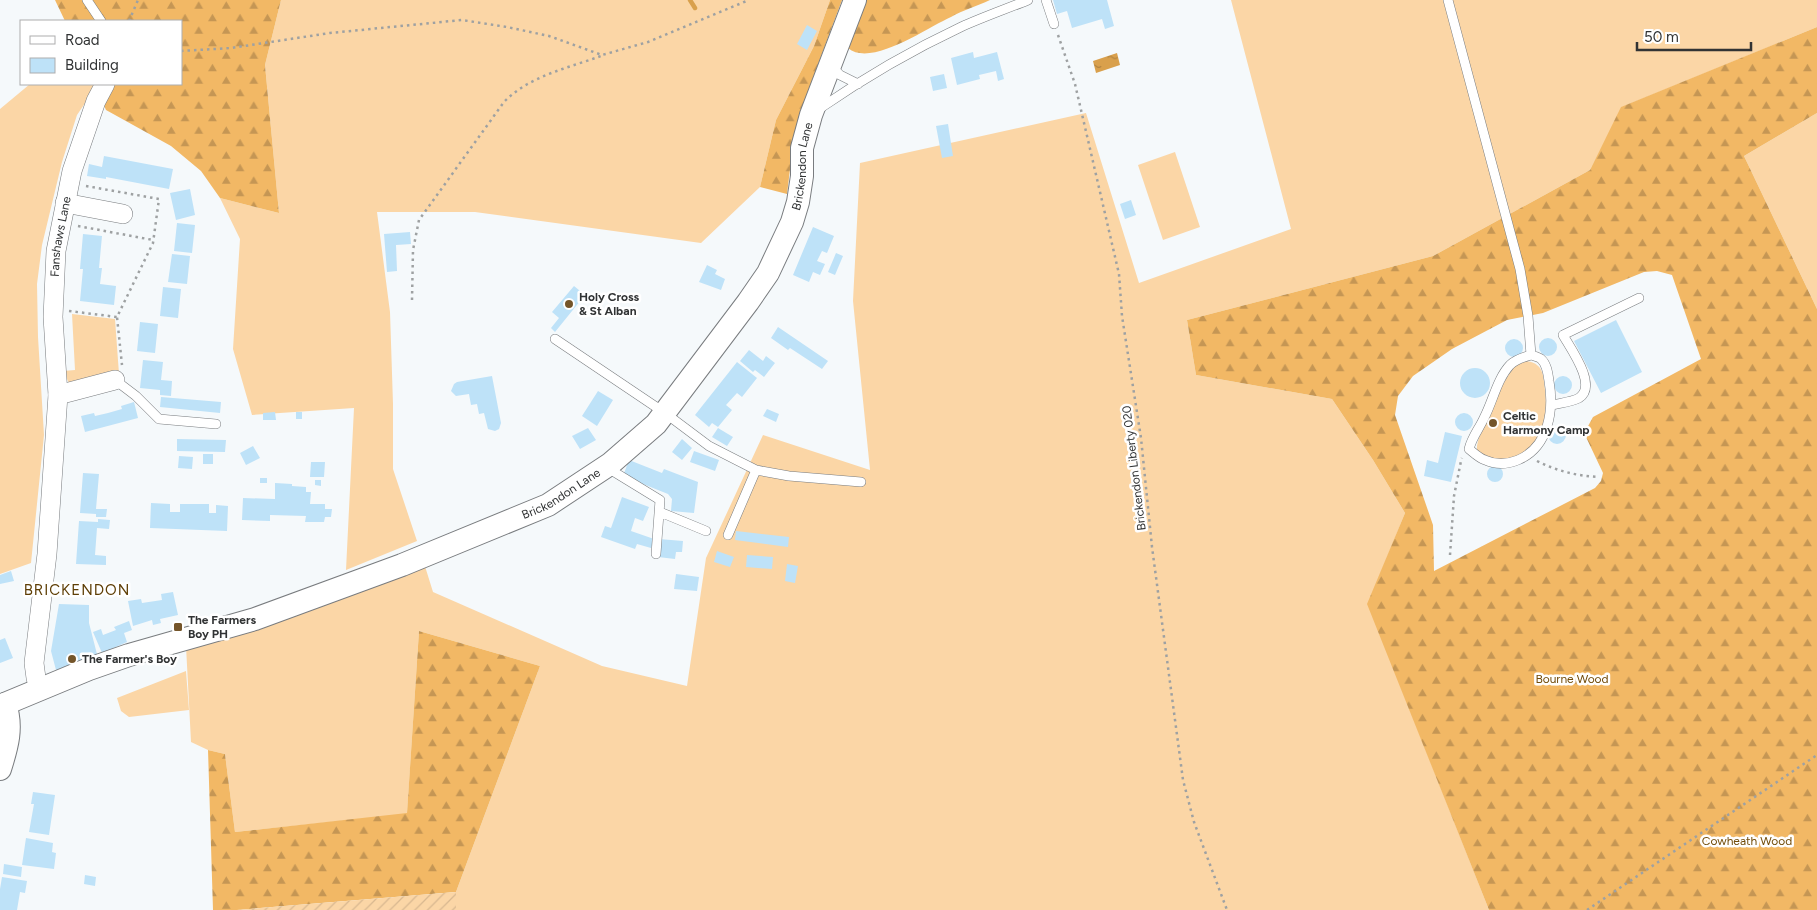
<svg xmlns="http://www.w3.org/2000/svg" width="1817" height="910" viewBox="0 0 1817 910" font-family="Figtree,sans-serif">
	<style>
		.grass { fill: #fbd6a6 }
		.forest { fill: url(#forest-firs); fill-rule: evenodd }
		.garden { fill: url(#garden-furrows) }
		.water { fill: url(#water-ripples) }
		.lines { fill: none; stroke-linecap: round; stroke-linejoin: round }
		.stream { stroke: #d9a04c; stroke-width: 4.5 }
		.building { fill: #bee2f8 }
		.service-casing { stroke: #797c7f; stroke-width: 10 }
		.minor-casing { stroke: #797c7f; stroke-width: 20 }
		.tertiary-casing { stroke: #797c7f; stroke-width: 24 }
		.path { stroke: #9ea1a2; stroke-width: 2.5; stroke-dasharray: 2.5 4; stroke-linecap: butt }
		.service { stroke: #fff; stroke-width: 9 }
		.minor { stroke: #fff; stroke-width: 19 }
		.tertiary { stroke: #fff; stroke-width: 22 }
		.poi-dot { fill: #74552a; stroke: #fff; stroke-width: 2 }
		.labels { text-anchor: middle; stroke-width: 5; stroke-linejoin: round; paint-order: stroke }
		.street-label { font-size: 12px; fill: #313334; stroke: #fff }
		.poi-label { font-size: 12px; font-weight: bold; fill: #313334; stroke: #fff; text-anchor: start }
		.park-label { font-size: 12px; fill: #724c0a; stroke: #fff }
		.quarter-label { font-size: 15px; letter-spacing: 1px; fill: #5e3e05; stroke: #fff }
	</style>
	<defs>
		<pattern id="forest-firs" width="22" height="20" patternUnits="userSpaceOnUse" patternTransform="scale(1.25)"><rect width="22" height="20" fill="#f2b865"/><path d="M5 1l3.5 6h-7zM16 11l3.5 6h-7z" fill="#c59654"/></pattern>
		<pattern id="garden-furrows" width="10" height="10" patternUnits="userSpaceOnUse" patternTransform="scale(1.25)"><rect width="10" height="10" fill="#fbd6a6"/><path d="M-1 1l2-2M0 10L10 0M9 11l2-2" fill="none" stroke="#d8b890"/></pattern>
		<pattern id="water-ripples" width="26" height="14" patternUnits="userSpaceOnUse" patternTransform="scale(1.25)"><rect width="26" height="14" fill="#d9a04c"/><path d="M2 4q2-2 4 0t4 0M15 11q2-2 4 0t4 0" fill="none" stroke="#b18340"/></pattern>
	</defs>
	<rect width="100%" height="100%" fill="#f5f9fb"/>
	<!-- grass -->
	<path class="grass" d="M281,0H830L814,46L776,120L760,187L701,243L475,212H377L390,312L393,404V469L417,541L346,570L354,408L252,415L233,349L240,239L220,198L279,213L265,65Z
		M1231,0H1817V27L1622,107L1590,170L1433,256L1187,320L1196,375L1332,399L1373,460L1405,513L1368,604L1489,910H456V892L540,666L419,631L407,814L235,832L225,754L208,750L191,742L186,646L424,563L433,592L602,666L687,686L706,558L763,435L870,470L853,301L860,163L1086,113L1139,283L1291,229Z
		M30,84H98L77,115L62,162L42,245L37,284L38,337L44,435L31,563L0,574V109Z
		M1817,113V309L1744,156Z
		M1175,152L1200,227L1163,240L1138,165Z
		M72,314L115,319L119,374L69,383L63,371L75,370Z
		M1526,361C1532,362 1536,363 1540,368C1544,374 1544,383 1545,390C1549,422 1539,459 1501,460C1492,460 1483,458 1477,450C1475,437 1504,380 1513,368C1516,364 1521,362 1526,361Z
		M186,671L189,710L129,717L121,711L117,698Z"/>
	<!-- forest -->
	<path class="forest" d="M55,0H281L265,65L279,213L220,198L201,171L171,146L106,110L94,84H181V21H65Z
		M830,0H842L801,110L793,145L787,194L760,187L776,120L814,46Z
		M863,0H990C977,6 963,10 951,17C928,27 871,68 848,48Z
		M1817,27V113L1744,156L1817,309V910H1489L1367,604L1405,513L1373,460L1332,399L1196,375L1187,320L1433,256L1590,170L1621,107ZM1657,271L1672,275L1701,359L1593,417L1587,428L1586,437L1603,473L1601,481L1595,488L1434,571L1433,525L1395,415L1398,396L1413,376L1452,349L1507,320L1543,313L1644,272Z
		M419,631L540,666L456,892L237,910H213L208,750L225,754L235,832L407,813Z"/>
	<!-- garden -->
	<path class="garden" d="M456,892V910H237Z"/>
	<!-- water -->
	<path class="water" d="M1117,53L1120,65L1096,73L1093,61Z"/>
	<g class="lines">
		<!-- stream -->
		<path class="stream" d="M690,0L695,8"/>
	</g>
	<!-- building -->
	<path class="building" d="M1053,0H1107L1114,26L1105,29L1102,19L1072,28L1067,11L1057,14Z
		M807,25L817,31L807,50L797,44Z
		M973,52L974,58L997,52L1004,79L998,81L996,71L979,75L980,79L957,85L951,58Z
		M944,74L947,88L933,91L930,77Z
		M948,124L953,156L942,158L936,126Z
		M104,156L173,169L169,189L106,177V179L87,176L89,164L102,167Z
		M190,189L195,215L176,220L170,193Z
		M1131,200L1136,215L1125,219L1120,204Z
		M177,223L195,225L192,253L174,251Z
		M813,227L834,236L827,253L822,251L817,261L825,264L820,275L813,272L809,282L793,275Z
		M410,232L411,244L396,245L397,271L387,272L384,234Z
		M83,234L102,236L99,268H102L100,284L116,286L114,305L80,301L83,269H80Z
		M836,253L843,256L835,275L828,272Z
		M172,254L190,256L187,284L168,282Z
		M707,265L717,270L715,274L725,279L721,290L699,282Z
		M574,286L585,295L555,332L551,328L559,318L552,312Z
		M163,287L181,289L178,318L160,316Z
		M1616,320L1642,372L1601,393L1574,341Z
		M140,322L158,324L155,353L137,351Z
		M778,327L828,361L822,369L790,348L788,350L771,338Z
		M1539 347a9 9 0 1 1 18 0a9 9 0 1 1-18 0Z
		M1505 348a9 9 0 1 1 18 0a9 9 0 1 1-18 0Z
		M749,350L763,361L766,356L775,363L764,377L755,370L753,372L740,361Z
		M143,360L163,362L161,380L172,381L171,396L160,395V390L140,388Z
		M737,362L757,378L742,397L737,393L726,405L732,410L718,427L712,423L709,427L695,415Z
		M1460 383a15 15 0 1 1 30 0a15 15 0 1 1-30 0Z
		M492,376L501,423L499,429L495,431L488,429L484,413L479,414L477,404L471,405L469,394L456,396L451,391L454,384L457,382Z
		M1554 385a9 9 0 1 1 18 0a9 9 0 1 1-18 0Z
		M598,391L613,400L597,426L582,416Z
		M161,397L221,402L220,413L160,407Z
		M134,402L138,418L85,432L81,416L94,413L95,416L108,413L122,409L121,406Z
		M767,409L779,414L776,422L763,416Z
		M275,412L276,420H263V413Z
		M296,412H302V419H296Z
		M1455 422a9 9 0 1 1 18 0a9 9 0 1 1-18 0Z
		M1548 435a9 9 0 1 1 18 0a9 9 0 1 1-18 0Z
		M588,428L596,440L580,449L572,436Z
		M718,428L733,437L727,446L712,437Z
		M1445,432L1462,436L1451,482L1424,476L1427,460L1438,463Z
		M177,439L226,440L225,452L177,451Z
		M682,439L692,448L682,460L672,452Z
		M253,446L260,458L246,465L240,453Z
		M694,451L719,460L715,471L690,462Z
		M203,454H213V464H203Z
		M179,456L193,457L192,469L178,468Z
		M629,460L662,473L664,469L698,482L694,513L671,511L672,499L668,494L623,476Z
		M311,462H325L324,477H310Z
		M1487 474a8 8 0 1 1 16 0a8 8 0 1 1-16 0Z
		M83,473L99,474L96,509H107L106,517H96V514L80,513Z
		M260,478H267V483H260Z
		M315,480H321V486L315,485Z
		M275,483L292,484V486L306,487V492H311L310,504H325V509H332L331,517H325L324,522H305L306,516L270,515V521L242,520L243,498L275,499Z
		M622,497L649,507L643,521L635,518L631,531L654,539L651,548L637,544L635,549L601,537L605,526L611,528Z
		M151,503L170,504V512H180V504H209V513H216V505L228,506L227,531L150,528Z
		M98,519L110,520L109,529L97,528L95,555L106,556V565L76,564L79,521L98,522Z
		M736,531L789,537L788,547L735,540Z
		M659,539L683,541L682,552H676L675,559L658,557Z
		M717,551L734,557L730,567L714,562Z
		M747,555L773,557L772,569L746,567Z
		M787,564L798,566L795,583L785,581Z
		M11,571L14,581L0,584V575Z
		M676,574L699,577L697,591L674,589Z
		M173,592L178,615L160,619L161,623L153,625L152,620L133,626L128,601L141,599L142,603L162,600L161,594Z
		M59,604L89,605V623L98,658L56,670L51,651Z
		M129,621L132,630L124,633L127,642L102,653L93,632L101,629L103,635L116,630L114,627Z
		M5,638L13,658L0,663V640Z
		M33,792L55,795L49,835L29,832L34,804H31Z
		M26,838L53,843L52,852L56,853L54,869L22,865Z
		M4,864L22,867L21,877L3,874Z
		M85,875L96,877L95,886L84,884Z
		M2,877L27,881L25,893L20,892L17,910H0V889Z"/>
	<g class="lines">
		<defs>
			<path id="service" d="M87,0L101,21
				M1046,0L1054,24
				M1448,0L1520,269L1528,316L1531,355
				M831,66L840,75L858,84
				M819,109C864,78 912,50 961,27C983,17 1006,9 1028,0
				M555,339L665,413L709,446L756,470L789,476L861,482
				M1531,355C1534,356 1539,357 1541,359C1547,364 1548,374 1549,381C1554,410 1549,447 1518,460C1508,464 1496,465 1485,460C1479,458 1474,453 1469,449C1472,437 1479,429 1484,418C1493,401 1497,379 1510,365C1516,359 1524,357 1531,355Z
				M115,380L136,396L159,419L216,424
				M1552,405C1560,403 1572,402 1579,398C1598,386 1571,349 1563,335L1639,298
				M610,464L611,470L660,500L656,554
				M660,512L706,531
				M728,535L756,470"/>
			<g id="minor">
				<path d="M65,203L123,214"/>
				<path d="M58,395L115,380"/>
				<path id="s1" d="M40,690L36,678L34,663L47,554L58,395L53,317L56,251L72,171L96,101L105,84"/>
			</g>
			<g id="tertiary">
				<path id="s2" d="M0,706L89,669L129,655L255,619L402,565L548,505L610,464L656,424L748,302L768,273L792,222L798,202L802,176V148L811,115L855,0"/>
				<path d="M0,769C7,747 13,727 5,704"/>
			</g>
		</defs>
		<!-- service casing -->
		<use href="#service" class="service-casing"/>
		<!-- minor casing -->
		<use href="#minor" class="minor-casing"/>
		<!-- tertiary casing -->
		<use href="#tertiary" class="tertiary-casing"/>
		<!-- path -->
		<path class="path" d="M129,21L138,0
			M1058,35L1075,84L1119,274L1122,316L1141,438L1152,547L1183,780L1194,822L1227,910
			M181,51L231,48L330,33L462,20L507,27L549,36L602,55L648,42L749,0
			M86,186L159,199L153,243L117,317L122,365
			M78,226L153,240
			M412,300L413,250L419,220L504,102C529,76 568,68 601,56
			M69,311L117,317
			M1537,461C1557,471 1577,476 1599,477
			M1450,555L1454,496L1461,461L1462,458
			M1587,910L1817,755"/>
		<!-- service -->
		<use href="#service" class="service"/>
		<!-- minor -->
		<use href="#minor" class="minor"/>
		<!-- tertiary -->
		<use href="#tertiary" class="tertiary"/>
	</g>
	<!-- markers -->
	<g class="poi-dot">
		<circle cx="569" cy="304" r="5"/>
		<circle cx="1493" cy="423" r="5"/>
		<rect x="173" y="622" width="10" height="10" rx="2.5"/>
		<circle cx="72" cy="659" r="5"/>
	</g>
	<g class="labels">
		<!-- street labels -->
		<g class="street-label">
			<text dy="4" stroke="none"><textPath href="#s2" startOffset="1021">Brickendon Lane</textPath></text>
			<text dy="4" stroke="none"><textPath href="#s1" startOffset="456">Fanshaws Lane</textPath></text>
			<text transform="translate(1134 468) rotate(-97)" y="4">Brickendon Liberty 020</text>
			<text dy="4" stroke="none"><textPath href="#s2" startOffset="601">Brickendon Lane</textPath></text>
		</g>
		<!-- poi labels -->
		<g class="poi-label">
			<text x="579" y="301">Holy Cross<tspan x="579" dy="14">&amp; St Alban</tspan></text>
			<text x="1503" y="420">Celtic<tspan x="1503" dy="14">Harmony Camp</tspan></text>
			<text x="188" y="624">The Farmers<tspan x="188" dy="14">Boy PH</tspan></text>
			<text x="82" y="663">The Farmer's Boy</text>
		</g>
		<!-- park labels -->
		<g class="park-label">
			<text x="1572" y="683">Bourne Wood</text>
			<text x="1747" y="845">Cowheath Wood</text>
		</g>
		<!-- quarter labels -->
		<g class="quarter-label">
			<text x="77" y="595">BRICKENDON</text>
		</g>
	</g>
	<!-- legend -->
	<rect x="20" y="20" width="162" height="65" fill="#ffffff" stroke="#adadae"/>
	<rect x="30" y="36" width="25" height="8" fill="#ffffff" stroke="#adadae"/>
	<text x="65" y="45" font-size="15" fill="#313334">Road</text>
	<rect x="30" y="58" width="25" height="15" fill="#bee2f8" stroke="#adadae"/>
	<text x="65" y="70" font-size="15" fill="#313334">Building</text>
	<!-- scale -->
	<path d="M1637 42v8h114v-8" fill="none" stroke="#313334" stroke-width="2.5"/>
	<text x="1644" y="42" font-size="15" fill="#313334" stroke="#ffffff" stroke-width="4" paint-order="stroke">50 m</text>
</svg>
